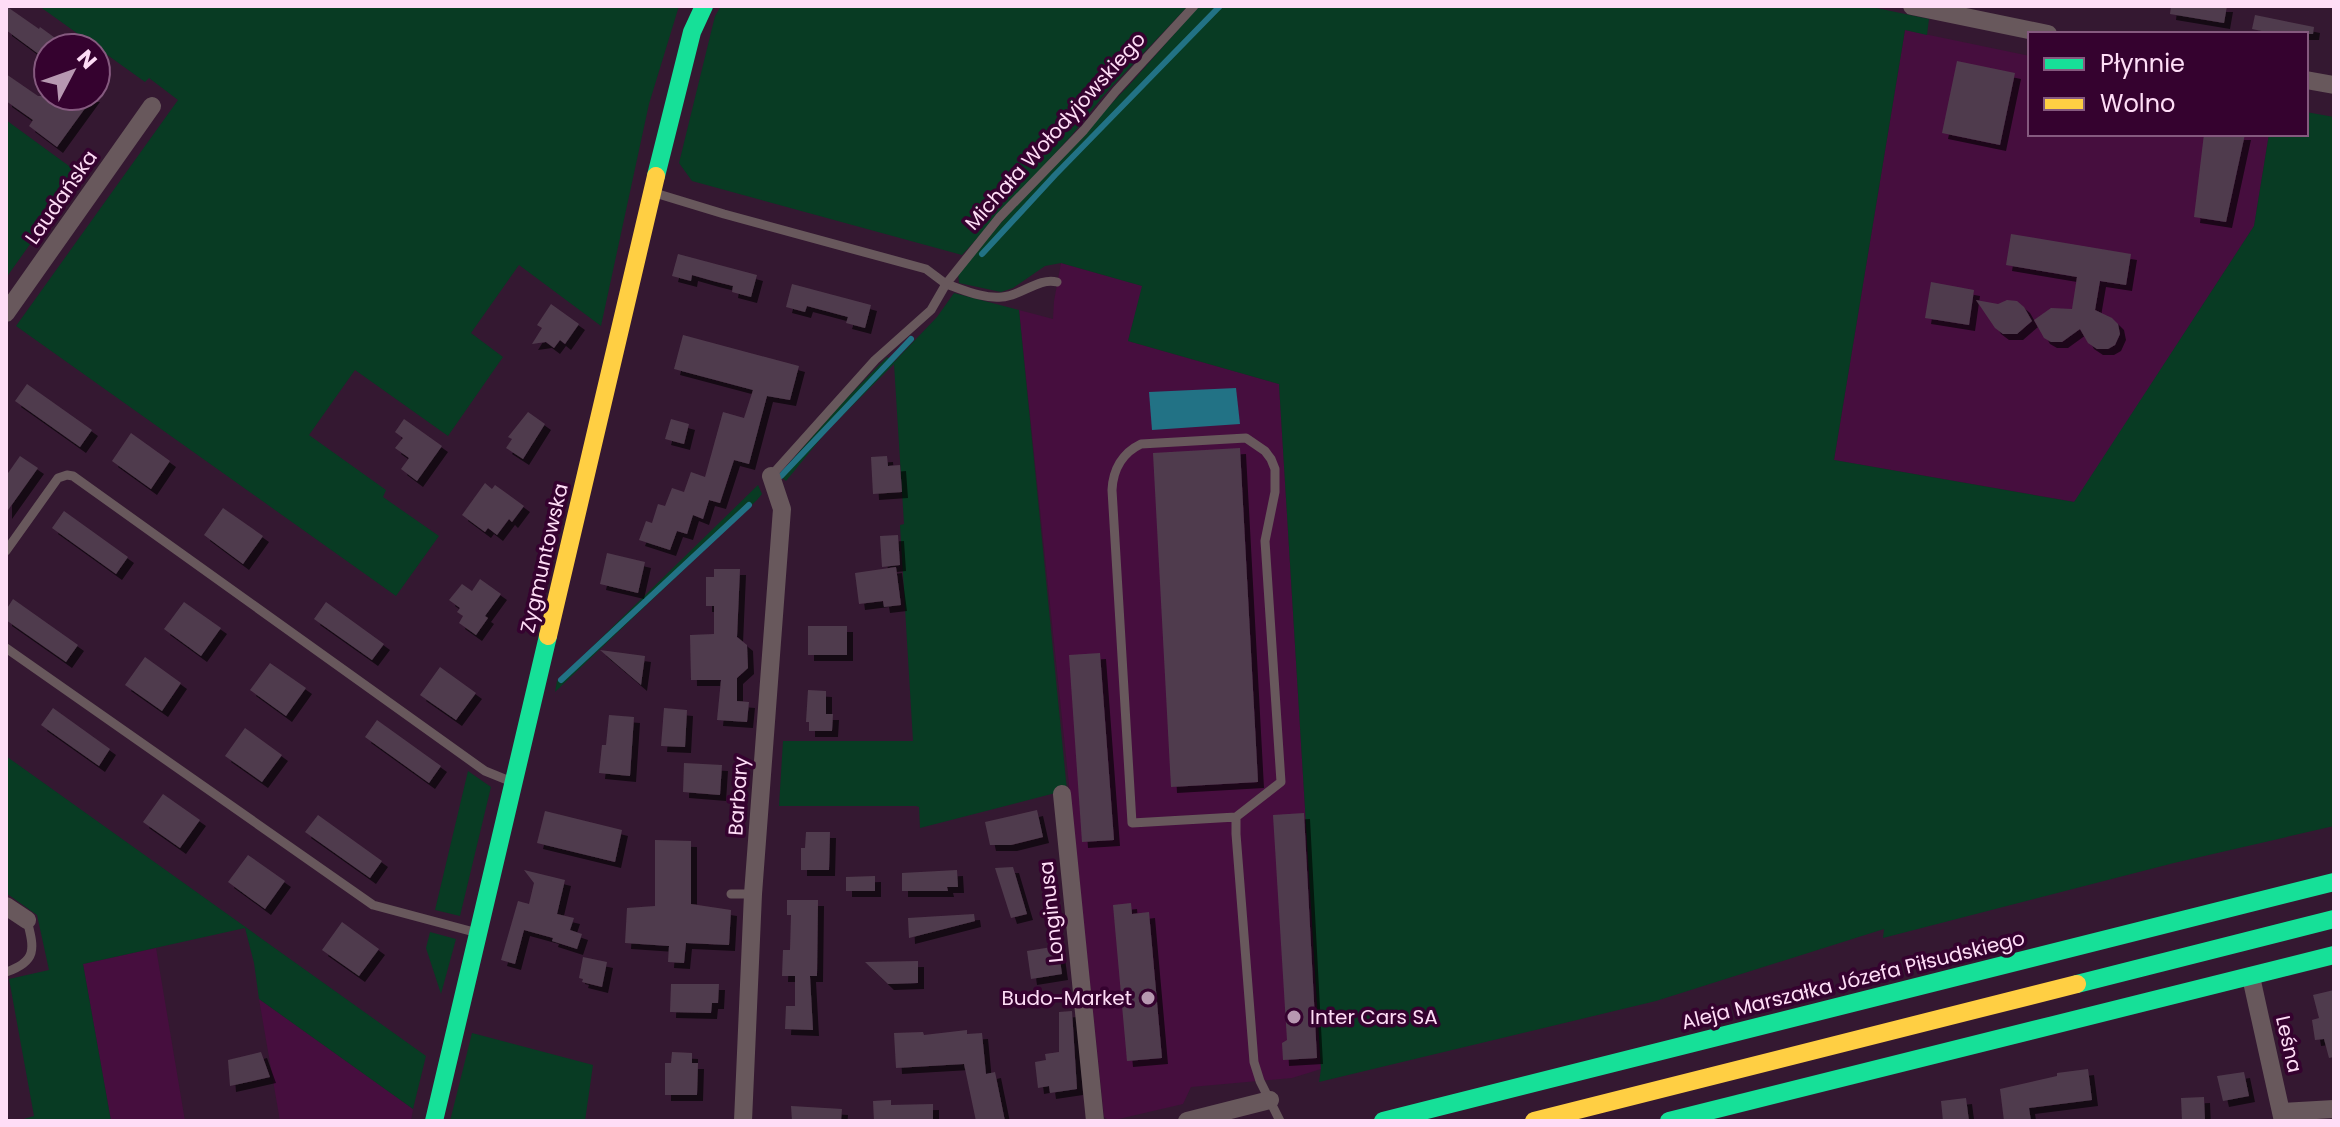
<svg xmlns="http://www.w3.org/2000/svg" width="2340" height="1127" viewBox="0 0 2340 1127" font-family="Poppins,sans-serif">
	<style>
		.built { fill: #460e3e }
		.green { fill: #083b23 }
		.water { fill: #227285 }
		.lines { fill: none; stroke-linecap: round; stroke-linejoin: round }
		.stream { stroke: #227285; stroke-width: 6 }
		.building { fill: #503b4d; filter: url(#shadow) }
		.lane { stroke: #68585c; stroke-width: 9 }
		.street { stroke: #68585c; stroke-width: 18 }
		.fast { stroke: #16e098; stroke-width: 18 }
		.slow { stroke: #ffcf43; stroke-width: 18 }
		.poi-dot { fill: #b798b1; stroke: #35022f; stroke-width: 3 }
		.labels { text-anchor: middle; stroke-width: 7; stroke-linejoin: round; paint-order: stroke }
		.street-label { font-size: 20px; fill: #feddf6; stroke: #35022f }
		.poi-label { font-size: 20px; fill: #feddf6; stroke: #35022f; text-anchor: end }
	</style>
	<defs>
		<filter id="shadow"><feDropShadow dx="6" dy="6" stdDeviation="0" flood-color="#0009"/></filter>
	</defs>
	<rect width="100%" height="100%" fill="#341831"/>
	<!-- built -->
	<path class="built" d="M1905,30L2030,56V134H2269L2254,226L2075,502L1834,460Z
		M1061,263L1143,286L1128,341L1279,384L1321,1069L1292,1078L1191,1087L1183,1104L1110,1121L1104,1117L1019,310L1053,319L1054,301Z
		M156,948L185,1121H111L83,964Z
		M259,999L413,1109L411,1121H280Z"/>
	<!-- green -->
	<path class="green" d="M39,6H679L649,104L601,326L519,265L471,333L503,357L448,436L355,370L309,435L386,490L383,497L439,536L396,596L16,326L178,100L149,78L145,82Z
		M721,6H1188L1105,94L1072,135L962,255L692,181L679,163L715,16Z
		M1199,6H1867L1929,19L1927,35L1905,30L1834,460L2074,502L2254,226L2269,134H2306V112L2334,117V826L2174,863L1883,938L1884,929L1656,1001L1319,1082L1321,1069L1279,384L1128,341L1142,286L1061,263L1045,266L1013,288L1001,292L959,283L958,273L1022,198L1131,83Z
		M6,120L80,174L6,278Z
		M954,293L1019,310L1067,790L920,828L919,807L916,806H779L783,741H913L900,525L904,524L894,364L827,431L786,481L779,475L838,407L887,357L894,362L937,317Z
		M758,485L762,494L757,500L555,692L557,681Z
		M6,756L426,1056L413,1109L259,999L254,963L245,928L83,964L111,1121H17L34,1116L9,979L49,970L37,915L6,893Z
		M468,771L491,787L460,916L435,910Z
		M430,932L456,939L441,994L426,948Z
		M472,1033L593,1065L585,1121H450Z"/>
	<!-- water -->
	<path class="water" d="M1236,388L1240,424L1152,430L1149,392Z"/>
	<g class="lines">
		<!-- stream -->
		<path class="stream" d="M982,254L1055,175L1220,6
			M781,476L911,339
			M561,680L749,505"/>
	</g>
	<!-- building -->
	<path class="building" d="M6,6L39,29L40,27L69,48H48V61L6,30Z
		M2171,6H2227L2224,23L2170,14Z
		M2255,15L2314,27L2313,34H2276L2252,29Z
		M1957,61L2015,73L2000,145L1942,133Z
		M6,74L38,96H94L57,147L29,126L33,120L6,101Z
		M2204,134H2245L2226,222L2194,217Z
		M2011,234L2131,254L2126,285L2100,281L2095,310L2112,318L2118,324L2120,334L2115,345L2108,349H2097L2088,343L2080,329L2062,342H2051L2044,338L2034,320L2051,308L2072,309L2077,277L2006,265Z
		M678,254L757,275L751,297L732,292L733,286L713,281L692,275L691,281L672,276Z
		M1931,282L1974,290L1969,325L1925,318Z
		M792,284L871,305L865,328L846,323L848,317L807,306L805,312L786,307Z
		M1976,300L1998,304L2007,300L2017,301L2024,307L2032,321L2017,334H2003L1995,328Z
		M551,304L579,324L565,344L560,340L554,348L546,342L532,344L542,328L537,325Z
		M683,335L799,366L790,400L767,396L749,464L734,460L720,503L709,500L703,519L693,515L687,534L677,531L670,550L639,540L646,521L652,523L658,504L665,506L672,488L684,492L691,472L705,477L723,412L744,418L753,390L674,369Z
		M27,384L92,430L80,447L15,401Z
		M528,412L545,424L523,459L506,448L512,439L508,437Z
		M404,419L442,446L417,481L401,469L409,458L395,448L403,438L395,432Z
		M671,419L689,424L684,444L665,439Z
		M131,433L170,461L151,489L112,461Z
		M1240,448L1258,782L1171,787L1153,453Z
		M20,456L38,468L6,513V476Z
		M887,456L888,466L900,465L902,492L873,494L871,457Z
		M485,483L492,489L495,485L524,506L512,522L509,519L497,535L488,528L485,532L462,515Z
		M223,508L263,536L243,564L204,535Z
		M64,511L128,557L116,574L52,528Z
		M898,535L900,565L882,567L880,536Z
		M607,553L645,562L638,593L600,584Z
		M896,567L901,605L884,607L883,601L859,604L855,573Z
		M714,569H740L737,637L747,645L748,668L737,678V701L749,702L747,722L717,720L721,680H691L690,635L714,634V606H706V577H714Z
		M480,579L501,594L485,616L488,618L476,635L459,623L463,616L457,612L460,608L449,600L462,584L472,591Z
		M13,599L78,645L66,662L6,620V610Z
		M184,602L221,628L201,656L164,629Z
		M326,602L384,644L372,660L314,619Z
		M808,626H847V655H808Z
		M600,650L645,656L641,685Z
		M1100,653L1114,840L1082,842L1069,655Z
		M145,657L181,683L162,711L125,685Z
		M270,663L306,688L286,716L250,690Z
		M440,667L476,693L456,720L420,695Z
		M808,690L826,691V714H833L832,731H809V722H806Z
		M53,708L110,749L99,766L41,725Z
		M664,708L687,710L685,747L661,746Z
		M609,715L634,717L630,776L599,773L602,745H606Z
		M377,720L441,766L429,783L365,737Z
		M245,728L282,755L262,782L225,756Z
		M684,763L722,765L720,795L683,792Z
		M163,794L200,820L180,848L143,822Z
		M1037,810L1043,837L1011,845H990L985,822Z
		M545,811L622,830L615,862L537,843Z
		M1304,813L1317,1058L1283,1060L1282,1043L1287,1040L1273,815Z
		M318,815L382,861L370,878L305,832Z
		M806,832H830L829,870H801V848H805Z
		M655,840L691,841V904L731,910L729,945L686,943L684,963L668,962L669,946L625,943L627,908L655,906Z
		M248,855L285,881L265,909L228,882Z
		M1013,867L1027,914L1011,918L995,868Z
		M524,870L565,880L557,914L574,918L570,930L582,934L577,949L552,941L553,938L524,930L515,964L501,960L518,901L529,904L534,883Z
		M957,870L958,887H947L948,891H902V873Z
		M875,876V891H846V877Z
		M787,900H818L817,976H810L813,1030L785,1029L786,1006H795V976H782L783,950H790L791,915H787Z
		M1131,903L1132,914L1149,912L1162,1058L1127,1061L1113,905Z
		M974,914L975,921L909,938L908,918Z
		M342,922L379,949L359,976L322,950Z
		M1058,946L1062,974L1031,979L1027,951Z
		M583,957L607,962L602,987L582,982L583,979L579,978Z
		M918,961V983L888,984L865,962Z
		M671,984H719L718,1003H712L711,1013L670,1012Z
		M2334,990V1057L2329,1058L2324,1039L2315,1040L2312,1020L2319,1018L2313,995Z
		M1072,1011L1077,1089L1050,1093L1049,1086L1038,1088L1035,1062L1046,1060L1045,1054L1059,1052V1012Z
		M967,1030V1034L982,1033L986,1074L995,1072L1005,1121H976L964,1064L896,1068L894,1033L923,1032L924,1035Z
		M261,1052L270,1077L230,1086L228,1060Z
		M672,1052L692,1053V1063H698L697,1095H665V1063H671Z
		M2088,1069L2092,1100L2029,1108L2031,1121H2004L2000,1089L2057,1076V1073Z
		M2244,1072L2249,1096L2223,1101L2217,1076Z
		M2204,1097L2205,1121H2182L2181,1098Z
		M1966,1098L1969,1121H1943L1941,1101Z
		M891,1100V1105L933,1104V1121H874L873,1101Z
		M791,1106L842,1109L841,1121H792Z"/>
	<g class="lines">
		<!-- lane -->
		<path class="lane" d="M655,193L724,214L926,269L946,284L931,310L875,360L771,476
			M1057,282C1039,277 1021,296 1002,297C983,299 964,290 946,284L999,218L1084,130L1116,91L1194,6
			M6,551L58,478L67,475L73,476L485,771L512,782
			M6,648L373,905L474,932
			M1236,817L1132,823L1112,490C1113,470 1122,453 1141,444L1246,438L1265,451L1271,459L1275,469V492L1265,541L1281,782L1236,817V834L1254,1062L1260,1081L1280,1121
			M731,894H753
			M6,972C38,961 34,948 27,920"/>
		<!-- street -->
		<path class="street" d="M1912,6L2048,34
			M2306,80L2334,85
			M6,313L152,106
			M1062,794L1095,1121
			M6,906L27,920
			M2251,977L2283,1121
			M2281,1112L2334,1109
			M743,1121L753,894L782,509L771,476
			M1187,1121L1270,1100"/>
		<!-- fast -->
		<path class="fast" d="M656,176L692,32L704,6
			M2077,984L2334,919
			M434,1121L548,636
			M1383,1121L2334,882
			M1669,1121L2334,955"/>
		<!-- slow -->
		<path class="slow" d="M548,636L656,176
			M1534,1121L2077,984"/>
	</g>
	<!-- markers -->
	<g class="poi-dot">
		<circle cx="1148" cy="998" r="8"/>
		<circle cx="1294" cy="1017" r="8"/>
	</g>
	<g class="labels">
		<!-- street labels -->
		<g class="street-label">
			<text transform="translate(1055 131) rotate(-48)" y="7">Michała Wołodyjowskiego</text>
			<text transform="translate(61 197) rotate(-55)" y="7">Laudańska</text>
			<text transform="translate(544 558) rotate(-77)" y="7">Zygmuntowska</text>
			<text transform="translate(738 796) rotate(-86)" y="7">Barbary</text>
			<text transform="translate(1051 912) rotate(-96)" y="7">Longinusa</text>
			<text transform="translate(1853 980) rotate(-14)" y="7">Aleja Marszałka Józefa Piłsudskiego</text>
			<text transform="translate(2289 1044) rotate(77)" y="7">Leśna</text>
		</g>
		<!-- poi labels -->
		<g class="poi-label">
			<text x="1132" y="1005">Budo-Market</text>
			<text x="1310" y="1024" text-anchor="start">Inter Cars SA</text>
		</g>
	</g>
	<!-- border -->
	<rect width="2340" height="1127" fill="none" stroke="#feddf6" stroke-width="16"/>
	<!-- legend -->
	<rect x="2028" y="32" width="280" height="104" fill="#35022f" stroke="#855a7f" stroke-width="2"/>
	<rect x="2044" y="58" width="40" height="12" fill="#16e098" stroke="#855a7f" stroke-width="2"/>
	<text x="2100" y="72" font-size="24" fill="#feddf6">Płynnie</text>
	<rect x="2044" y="98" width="40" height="12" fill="#ffcf43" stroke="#855a7f" stroke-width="2"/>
	<text x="2100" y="112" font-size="24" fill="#feddf6">Wolno</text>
	<!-- north arrow -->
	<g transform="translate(72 72) rotate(49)"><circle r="38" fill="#35022f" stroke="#855a7f" stroke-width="2"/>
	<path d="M0-6L14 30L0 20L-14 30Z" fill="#b798b1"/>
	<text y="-12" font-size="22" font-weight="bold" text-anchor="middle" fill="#feddf6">N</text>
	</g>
</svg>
